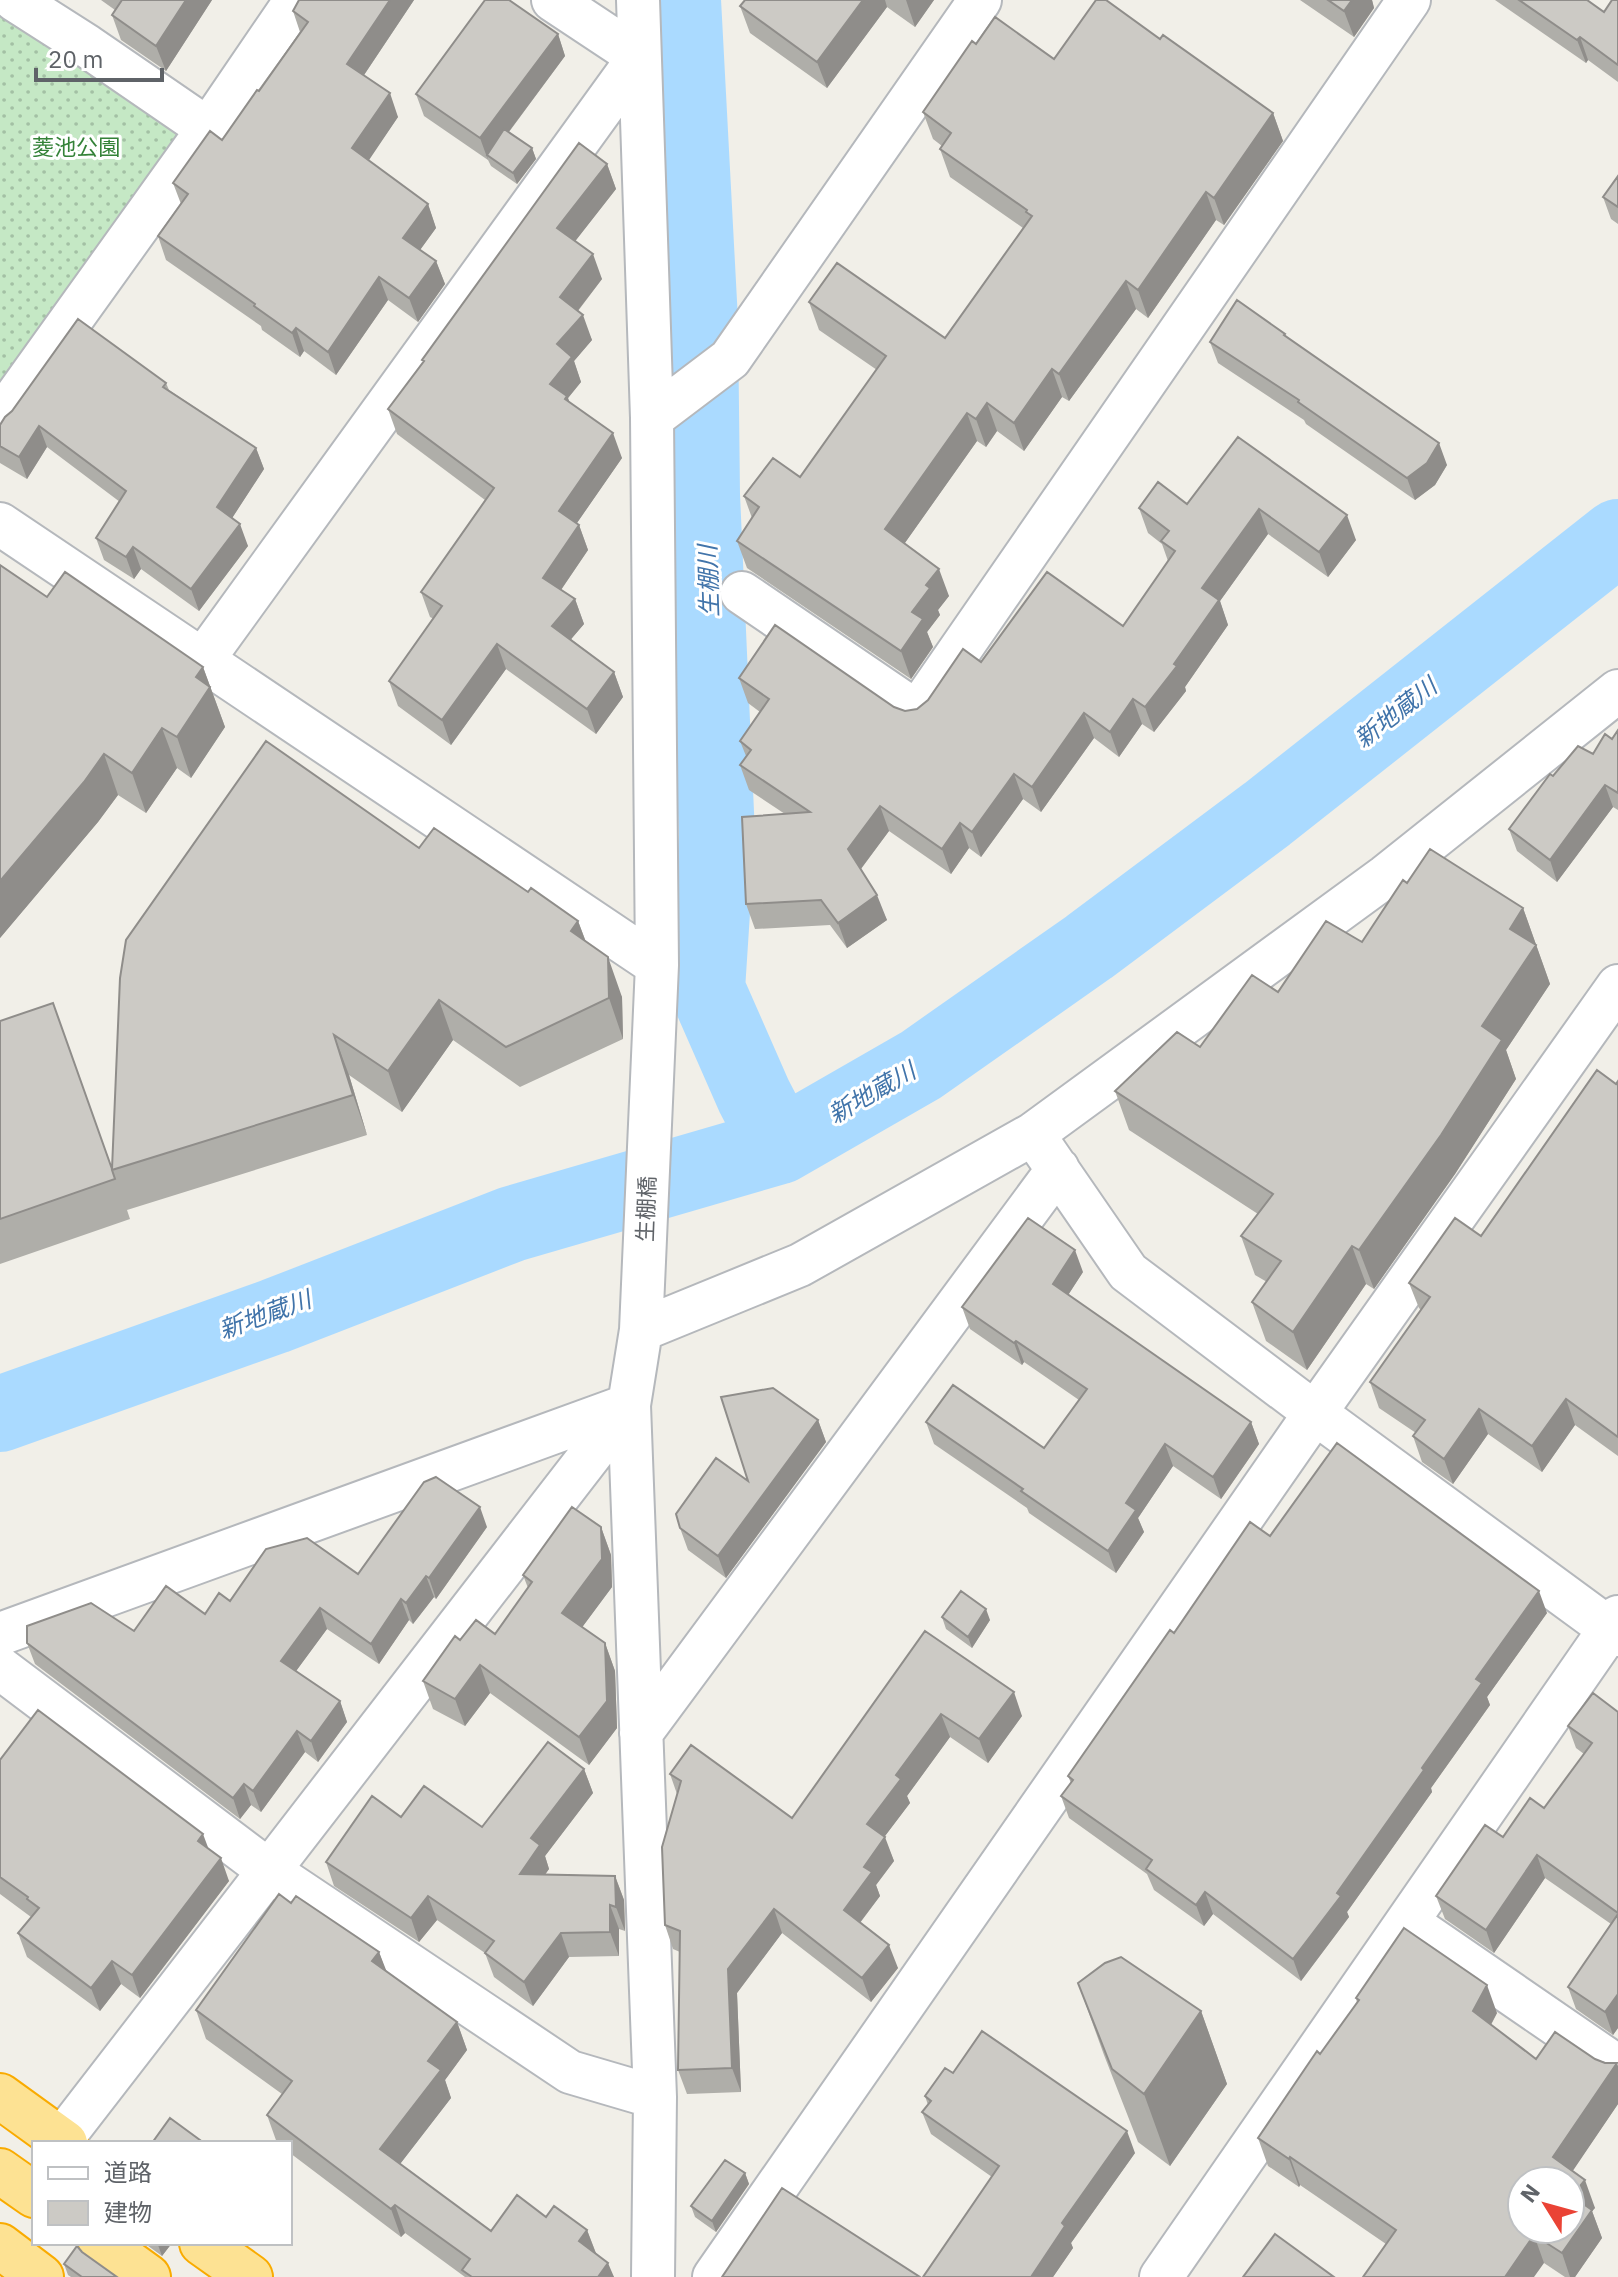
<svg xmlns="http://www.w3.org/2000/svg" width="1618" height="2277" viewBox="0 0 1618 2277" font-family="'IBM Plex Sans','Noto Sans JP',sans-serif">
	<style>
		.grass { fill: url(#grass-dots) }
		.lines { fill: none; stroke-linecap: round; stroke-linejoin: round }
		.river { stroke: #aadaff; stroke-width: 76 }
		.minor-casing { stroke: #b5b8bc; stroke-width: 46 }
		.highway-casing { stroke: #f9ab00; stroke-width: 48 }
		.minor { stroke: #fff; stroke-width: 42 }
		.highway { stroke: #fde293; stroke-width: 44 }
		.wall { fill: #afaea9 }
		.shaded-wall { fill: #8f8d8a }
		.building { fill: #cccac5; stroke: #8f8d8a; stroke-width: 2; fill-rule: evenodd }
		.labels { text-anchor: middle; stroke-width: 6; stroke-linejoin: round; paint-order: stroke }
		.park-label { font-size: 22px; fill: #348238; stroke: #fff }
		.street-label { font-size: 22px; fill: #5f6368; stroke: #fff }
		.water-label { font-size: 24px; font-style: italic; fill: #4174aa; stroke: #fff }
	</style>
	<defs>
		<pattern id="grass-dots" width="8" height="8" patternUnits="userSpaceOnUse" patternTransform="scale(2)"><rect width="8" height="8" fill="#c5e8c5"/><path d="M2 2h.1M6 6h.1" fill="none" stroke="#a3c0a4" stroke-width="1.8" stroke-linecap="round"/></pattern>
	</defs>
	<rect width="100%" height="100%" fill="#f1efe8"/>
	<!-- grass -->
	<path class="grass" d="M0,1L184,128L0,388Z"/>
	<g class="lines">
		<!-- river -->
		<path class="river" d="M683,0L700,321L702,495L717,835L707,989L754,1096L780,1146
			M0,1414L275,1316L512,1224L780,1146L921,1065L1089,947L1267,814L1618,537"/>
		<defs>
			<path id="minor" d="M15,0L87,46L208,129
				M638,0L652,418L657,965L641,1330L629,1405L655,2097L653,2277
				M652,418L730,359L980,0
				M0,419L208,129L296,0
				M0,524L657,965
				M742,593L917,712L1409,0
				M202,661L639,57L553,0
				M1033,1134L1128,1272L1315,1413L1618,1635
				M641,1330L800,1265L1033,1134L1386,876L1618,691
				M0,1634L629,1405L61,2140
				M0,1668L268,1870L570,2072L655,2097
				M641,1733L1058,1169
				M1407,1922L1618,2067
				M714,2277L1315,1413L1618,986
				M1161,2277L1618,1617"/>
			<path id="highway" d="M0,2096L65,2143
				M0,2171L34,2195
				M101,2243L148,2277
				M202,2243L250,2277
				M0,2246L41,2277"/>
		</defs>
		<!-- minor casing -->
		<use href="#minor" class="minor-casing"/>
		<!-- highway casing -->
		<use href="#highway" class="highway-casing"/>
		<!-- minor -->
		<use href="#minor" class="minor"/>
		<!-- highway -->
		<use href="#highway" class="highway"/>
	</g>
	<!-- wall -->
	<path class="wall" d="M101,0H212L166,71L121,40L112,15L115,10Z
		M299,0H414L364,75L398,117L368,160L428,204L436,228L420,250L436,261L445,284L418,322L388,300L336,375L304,351L300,357L262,330L261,326L166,260L158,236L181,204L173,183L222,140L300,32L293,11Z
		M745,0H934L915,27L887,7L827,88L750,33L740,6Z
		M1300,0H1372L1374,8L1354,37Z
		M1495,0H1587L1604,12L1618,0V82L1588,60L1586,63Z
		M558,34L565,56L509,132L532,148L536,159L517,184L491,166L488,160L424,116L416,94Z
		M1160,39L1273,113L1283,141L1224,225L1216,220L1148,318L1136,309L1069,401L1062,397L1024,451L997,431L986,447L977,441L904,544L949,596L938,610L940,615L927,632L933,647L911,679L747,568L737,541L752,518L744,496L800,477L877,370L819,330L809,302L945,338L1023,228L950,177L940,149L942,146L933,139L923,112L976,44L1054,59Z
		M607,164L616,189L575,241L602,279L578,311L592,340L574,361L581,382L568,398L569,402L622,458L576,524L579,525L588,550L561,590L575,599L584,624L571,639L614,672L623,697L596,734L506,669L451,745L398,706L389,681L434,619L430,617L421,592L485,500L397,434L388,409L423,362L422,360Z
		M1618,176V224L1611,219L1603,197Z
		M1285,334L1286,337L1447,465L1435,485L1415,500L1306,424L1304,420L1218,363L1210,342Z
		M166,383L169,390L256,448L264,469L232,518L248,546L199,611L141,569L134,579L104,560L96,538L120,502L47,447L27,479L0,463V425Z
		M1238,437L1356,540L1328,577L1268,534L1220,601L1228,625L1185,687L1186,691L1154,732L1142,724L1119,757L1094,738L1041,812L1023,799L981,857L969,848L951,874L889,831L861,869L887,920L847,948L830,925L755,929L746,904L785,814L749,790L740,765L746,756L740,741L760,712L748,703L739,678L894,707L905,711L917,709L981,662L1123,626L1168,561L1162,544L1148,533L1139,508L1187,504Z
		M0,565L47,597L203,667L225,727L191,778L177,768L146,813L118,795L98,822L0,938Z
		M1618,730V810L1613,807L1557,882L1517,851L1509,829L1553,776L1593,754L1612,739Z
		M419,848L528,892L578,921L586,942L622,997L623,1039L520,1087L453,1040L402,1112L349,1075L367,1135L127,1210L130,1219L0,1264V1021L112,1168Z
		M1407,883L1523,908L1550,984L1506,1050L1516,1079L1455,1174L1374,1289L1366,1284L1307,1370L1266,1341L1252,1302L1267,1282L1255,1275L1241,1236L1258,1214L1129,1130L1115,1091L1200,1047L1278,992L1362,942Z
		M1618,1081V1456L1575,1425L1542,1472L1488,1434L1453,1484L1422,1462L1413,1436L1416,1433L1379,1408L1370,1382L1421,1310L1419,1308L1409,1283L1481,1236Z
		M1083,1272L1068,1295L1251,1422L1259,1444L1221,1499L1173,1466L1138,1518L1144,1532L1116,1573L1029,1513L1027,1508L934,1444L926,1422L1044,1448L1079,1400L1024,1362L1022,1365L970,1329L962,1307Z
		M818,1420L826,1442L726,1578L688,1550L680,1528L748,1481Z
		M487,1527L436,1599L434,1597L413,1624L409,1620L379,1664L327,1629L296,1671L340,1701L347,1722L318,1762L305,1752L261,1812L251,1805L240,1819L35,1664L27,1643L134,1631L205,1614L230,1601L358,1574Z
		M601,1527L611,1555L612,1587L582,1627L605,1643L615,1671L617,1728L589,1765L490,1693L465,1726L433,1709L423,1681L460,1640L495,1634L528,1588L523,1575Z
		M1270,1536L1547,1613L1487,1697L1490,1705L1431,1788L1432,1792L1347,1912L1349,1917L1301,1981L1213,1914L1204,1926L1154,1890L1147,1874L1069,1818L1061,1796L1071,1783L1068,1776L1174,1633Z
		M942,1617L990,1620L972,1648L946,1629Z
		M925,1631L1022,1716L988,1763L950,1737L907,1796L910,1803L884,1837L894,1861L876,1885L880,1896L860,1923L898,1968L871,2002L782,1933L737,1993L741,2092L687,2094L678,2070L680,1952L673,1949L665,1925L677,1794L670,1774L792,1818Z
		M1618,1712V2028L1613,2035L1576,2009L1568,1987L1611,1924L1545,1878L1494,1953L1445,1919L1436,1896L1503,1837L1544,1808L1584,1754L1576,1748L1568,1726Z
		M0,1760L208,1849L229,1881L140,1998L121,1984L100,2011L27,1957L18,1933L31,1917L0,1894Z
		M584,1769L593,1793L545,1856L549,1869L545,1874L615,1876L624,1900L625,1931L619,1929V1956L569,1957L533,2006L494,1977L485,1953L437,1920L419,1942L334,1886L326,1862L401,1817L482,1827Z
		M291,1903L379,1952L386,1972L457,2022L467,2050L445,2080L451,2098L400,2164L491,2231L546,2217L587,2230L596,2253L614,2277H465L405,2233L401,2237L290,2153V2143H277L267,2115L282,2094L206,2039L196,2010Z
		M1078,1983L1201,2011L1227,2084L1170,2166L1138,2142L1104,2055Z
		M1356,1998L1497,2013L1491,2025L1536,2059H1595L1618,2066V2104L1572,2171L1595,2208L1592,2211L1602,2238L1575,2277H1565L1544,2263L1386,2244L1300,2185L1299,2187L1268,2166L1258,2138L1357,2003Z
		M953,2073L1135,2153L1071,2243L1073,2248L1053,2277H923L992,2177L931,2134L922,2112L928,2105L925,2096Z
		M745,2173L749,2184L716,2232L695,2217L691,2206Z
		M144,2243H172L162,2256Z
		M82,2252L117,2277H71L68,2275L64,2264Z"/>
	<!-- shaded-wall -->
	<path class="shaded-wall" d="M186,0H212L166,71L156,46Z
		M390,0H414L356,87L347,64Z
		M863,0H885L887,7L827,88L817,62Z
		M906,0H934L915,27Z
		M1352,0H1372L1374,8L1354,37L1344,11Z
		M558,34L565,56L490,157L487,155L488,160L480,138Z
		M1580,37L1588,60L1586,63L1577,40Z
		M390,93L398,117L361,172L352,148Z
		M1273,113L1283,141L1224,225L1214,198Z
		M532,148L536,159L517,184L513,173Z
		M607,164L616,189L566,253L557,228Z
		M1206,192L1216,220L1148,318L1138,290Z
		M428,204L436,228L412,261L403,238Z
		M593,254L602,279L569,322L560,297Z
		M436,261L445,284L418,322L409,298Z
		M379,277L388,300L336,375L328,352Z
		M1126,281L1136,309L1069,401L1059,374Z
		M583,315L592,340L574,361L581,382L568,398L576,421L550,384L557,344Z
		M296,328L304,351L300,357L292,333Z
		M1052,369L1062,397L1024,451L1014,423Z
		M987,403L997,431L986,447L976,419Z
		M967,413L977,441L895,557L885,529Z
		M39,426L47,447L27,479L19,457Z
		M613,433L622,458L568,536L559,511Z
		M1439,443L1447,465L1435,485L1415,500L1407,478Z
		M256,448L264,469L225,529L217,507Z
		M1259,509L1268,534L1220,601L1228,625L1185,687L1186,691L1154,732L1145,707L1174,664L1202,588Z
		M1347,515L1356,540L1328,577L1319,552Z
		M240,524L248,546L199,611L191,589Z
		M579,525L588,550L552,603L543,578Z
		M133,547L141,569L134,579L126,557Z
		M939,569L949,596L938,610L940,615L927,632L933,647L911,679L901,651L912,612L926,585Z
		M575,599L584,624L561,651L552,626Z
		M497,644L506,669L451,745L442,720Z
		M203,667L225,727L191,778L177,737L196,677Z
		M614,672L623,697L596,734L587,709Z
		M1133,699L1142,724L1119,757L1110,732Z
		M1084,713L1094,738L1041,812L1032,787Z
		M162,728L177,768L146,813L132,773Z
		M104,754L118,795L98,822L0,938V881Z
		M1014,774L1023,799L981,857L972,832Z
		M1605,785L1613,807L1557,882L1550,860Z
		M880,806L889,831L857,874L848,849Z
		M960,823L969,848L951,874L942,849Z
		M877,895L887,920L847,948L838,923Z
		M1523,908L1550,984L1506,1050L1516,1079L1455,1174L1374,1289L1359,1250L1482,1026L1510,929Z
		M578,921L593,961L571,931Z
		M608,957L622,997L623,1039L609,998Z
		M439,1000L453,1040L402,1112L388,1071Z
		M334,1035L349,1075L367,1135L353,1095Z
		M1352,1246L1366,1284L1307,1370L1293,1332Z
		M1075,1250L1083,1272L1061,1306L1053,1284Z
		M1016,1341L1024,1362L1022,1365L1014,1343Z
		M1566,1399L1575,1425L1542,1472L1532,1446Z
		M1479,1409L1488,1434L1453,1484L1444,1459Z
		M818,1420L826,1442L726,1578L718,1556Z
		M1251,1422L1259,1444L1221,1499L1213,1477Z
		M1165,1444L1173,1466L1138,1518L1144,1532L1116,1573L1108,1551L1126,1503Z
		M480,1507L487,1527L436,1599L429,1578Z
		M601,1527L611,1555L612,1587L572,1641L562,1613Z
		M426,1576L434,1597L413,1624L406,1603Z
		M1539,1591L1547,1613L1487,1697L1490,1705L1431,1788L1432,1792L1347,1912L1349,1917L1301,1981L1293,1959L1422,1768L1476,1679Z
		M401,1599L409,1620L379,1664L371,1644Z
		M320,1608L327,1629L288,1682L281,1661Z
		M986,1609L990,1620L972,1648L968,1637Z
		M605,1643L615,1671L617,1728L589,1765L579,1737Z
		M480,1665L490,1693L465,1726L455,1699Z
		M1014,1692L1022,1716L988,1763L979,1739Z
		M340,1701L347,1722L318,1762L311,1741Z
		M941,1714L950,1737L907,1796L910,1803L876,1848L867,1824L896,1775Z
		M297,1731L305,1752L261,1812L253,1791Z
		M584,1769L593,1793L545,1856L549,1869L529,1898L520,1874L531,1838Z
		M244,1784L251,1805L240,1819L233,1798Z
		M203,1834L212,1858L198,1841Z
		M885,1837L894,1861L876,1885L880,1896L852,1933L844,1910L864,1867Z
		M1537,1855L1545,1878L1494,1953L1486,1930Z
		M221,1858L229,1881L140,1998L132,1975Z
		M615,1876L624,1900L625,1931L616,1907Z
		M1205,1892L1213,1914L1204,1926L1196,1905Z
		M428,1896L437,1920L419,1942L411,1918Z
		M610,1905L619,1929V1956L610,1932Z
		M774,1909L782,1933L737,1993L741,2092L732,2068L728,1969Z
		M561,1933L569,1957L533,2006L524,1982Z
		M889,1945L898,1968L871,2002L862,1978Z
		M379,1952L390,1980L372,1961Z
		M112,1961L121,1984L100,2011L91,1988Z
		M1487,1985L1497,2013L1483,2039L1473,2011Z
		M1618,1994V2028L1613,2035L1605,2012Z
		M1201,2011L1227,2084L1170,2166L1144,2094Z
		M457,2022L467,2050L445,2080L451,2098L390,2177L380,2149L428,2061Z
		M1617,2063L1618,2066V2104L1566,2181L1553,2157Z
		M1127,2131L1135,2153L1071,2243L1073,2248L1053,2277H1031L1062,2223Z
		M1290,2157L1300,2185L1299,2187L1289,2159Z
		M745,2173L749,2184L716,2232L712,2221Z
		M1585,2180L1595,2208L1592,2211L1602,2238L1575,2277H1570L1562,2253L1572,2196Z
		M395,2205L405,2233L401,2237L391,2209Z
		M587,2230L598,2259L579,2241Z
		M1534,2235L1544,2263L1534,2277H1505Z
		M160,2243H172L162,2256L158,2245Z
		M608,2263L614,2277H598Z"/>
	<!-- building -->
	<path class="building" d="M122,0H186L156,46L112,15Z
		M299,0H390L347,64L390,93L352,148L428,204L403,238L436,261L409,298L379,277L328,352L296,328L292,333L254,306L255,304L158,236L188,194L173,183L210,131L222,140L257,90L259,91L308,22L293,11Z
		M485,0H509L558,34L480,138L416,94Z
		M745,0H863L817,62L740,6Z
		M1096,0H1106L1160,39L1163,35L1273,113L1214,198L1206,192L1138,290L1126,281L1059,374L1052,369L1014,423L987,403L976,419L967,413L885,529L939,569L926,585L930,588L912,612L923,619L901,651L737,541L759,507L744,496L773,458L800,477L886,356L809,302L837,263L945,338L1032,216L1026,212L1027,210L940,149L951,133L923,112L972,41L976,44L995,17L1054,59Z
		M1328,0H1352L1344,11Z
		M1519,0H1587L1604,12L1612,0H1618V65L1580,37L1577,40Z
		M504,129L532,148L513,173L487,155Z
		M579,143L607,164L557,228L593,254L560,297L583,315L557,344L572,357L550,384L567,396L565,399L613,433L559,511L579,525L543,578L575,599L552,626L614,672L587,709L497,644L442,720L389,681L442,606L421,592L494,488L388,409L424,361L422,360Z
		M1618,176V207L1603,197Z
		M1237,300L1285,334L1284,335L1439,443L1427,463L1407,478L1298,402L1299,400L1210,342Z
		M78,319L166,383L163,387L256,448L217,507L240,524L191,589L133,547L126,557L96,538L126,491L39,426L19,457L0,446V425L5,417L12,411Z
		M1238,437L1347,515L1319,552L1259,509L1202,588L1219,600L1174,664L1177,666L1145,707L1133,699L1110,732L1084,713L1032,787L1014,774L972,832L960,823L942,849L880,806L848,849L877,895L838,923L821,900L746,904L742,817L810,812L740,765L751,750L740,741L769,699L739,678L775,625L894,707L905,711L917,709L928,700L963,649L981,662L1047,572L1123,626L1175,551L1161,541L1169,531L1139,508L1158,482L1187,504Z
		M0,565L47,597L65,572L203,667L196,677L210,687L177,737L162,728L132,773L104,754L84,782L0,881Z
		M1618,730V793L1605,785L1550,860L1509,829L1550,774L1553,776L1578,746L1593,754L1605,734L1612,739Z
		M266,741L419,848L434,828L528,892L531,888L578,921L571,931L608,957L609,998L506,1047L439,1000L388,1071L334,1035L353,1095L112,1170L115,1179L0,1219V1021L53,1003L112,1169L120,978L126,940Z
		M1430,849L1523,908L1510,929L1536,945L1482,1026L1502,1040L1441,1135L1359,1250L1352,1246L1293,1332L1252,1302L1281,1261L1241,1236L1273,1194L1115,1091L1177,1032L1200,1047L1252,975L1278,992L1326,921L1362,942L1403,880L1407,883Z
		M1597,1070L1616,1084L1618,1081V1437L1566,1399L1532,1446L1479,1409L1444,1459L1413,1436L1425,1420L1370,1382L1430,1297L1409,1283L1455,1218L1481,1236Z
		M1028,1218L1075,1250L1053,1284L1251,1422L1213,1477L1165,1444L1126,1503L1136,1510L1108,1551L1021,1491L1023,1489L926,1422L953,1385L1044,1448L1087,1389L1016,1341L1014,1343L962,1307Z
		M773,1388L818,1420L718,1556L680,1528L676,1514L716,1458L748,1481L721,1397Z
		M1337,1443L1539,1591L1476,1679L1482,1683L1422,1768L1424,1770L1337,1893L1341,1896L1293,1959L1205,1892L1196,1905L1146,1869L1152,1860L1061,1796L1073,1780L1068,1776L1170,1630L1174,1633L1250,1522L1270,1536Z
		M436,1477L480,1507L429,1578L426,1576L406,1603L401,1599L371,1644L320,1608L281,1661L340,1701L311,1741L297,1731L253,1791L244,1784L233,1798L27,1643V1626L91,1603L134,1631L166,1586L205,1614L219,1593L230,1601L266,1549L307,1538L358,1574L424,1482Z
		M572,1507L601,1527L602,1559L562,1613L605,1643L607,1701L579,1737L480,1665L455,1699L423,1681L455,1636L460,1640L476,1620L495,1634L532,1582L523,1575Z
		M961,1591L986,1609L968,1637L942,1617Z
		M925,1631L1014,1692L979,1739L941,1714L896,1775L901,1779L867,1824L885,1837L864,1867L872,1872L844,1910L889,1945L862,1978L774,1909L728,1969L732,2068L678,2070L680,1931L665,1925L662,1847L681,1781L670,1774L691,1745L792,1818Z
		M1593,1693L1618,1712V1913L1537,1855L1486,1930L1436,1896L1485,1825L1503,1837L1530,1798L1544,1808L1592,1743L1568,1726Z
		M38,1710L203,1834L198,1841L221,1858L132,1975L112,1961L91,1988L18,1933L39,1908L27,1899L28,1897L0,1877V1760Z
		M548,1742L584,1769L531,1838L540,1845L520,1874L615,1876L616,1907L610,1905V1932L561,1933L524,1982L485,1953L494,1941L428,1896L411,1918L326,1862L372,1796L401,1817L424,1786L482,1827Z
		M279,1894L291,1903L296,1896L379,1952L372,1961L457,2022L428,2061L441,2070L380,2149L491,2231L517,2195L546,2217L554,2206L587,2230L579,2241L608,2263L598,2277H472L462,2270L470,2259L395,2205L391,2209L267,2115L292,2081L196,2010Z
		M1618,1914V1994L1605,2012L1568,1987Z
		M1404,1928L1487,1985L1473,2011L1536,2059L1555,2032L1595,2059L1605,2063H1617L1553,2157L1585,2180L1572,2196L1592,2210L1562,2253L1534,2235L1505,2277H1363L1396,2230L1290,2157L1289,2159L1258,2138L1317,2051L1320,2054L1359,2000L1356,1998ZM1522,2181H1570V2229H1522Z
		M1121,1957L1201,2011L1144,2094L1112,2069L1078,1983L1105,1963Z
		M982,2031L1127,2131L1062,2223L1065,2226L1031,2277H923L999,2166L922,2112L931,2101L925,2096L945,2068L953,2073Z
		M170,2118L204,2143H152Z
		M725,2160L745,2173L712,2221L691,2206Z
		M782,2188L920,2277H722Z
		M1275,2234L1334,2277H1243Z
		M77,2246L82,2252L117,2277H82L64,2264Z"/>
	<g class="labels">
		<!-- park labels -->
		<g class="park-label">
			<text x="76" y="155">菱池公園</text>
		</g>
		<!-- street labels -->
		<g class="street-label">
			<text transform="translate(646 1209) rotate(-88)" y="8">生棚橋</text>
		</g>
		<!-- water labels -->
		<g class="water-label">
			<text transform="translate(709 581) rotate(-92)" y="8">生棚川</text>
			<text transform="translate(1396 713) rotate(-38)" y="8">新地蔵川</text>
			<text transform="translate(872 1093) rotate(-30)" y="8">新地蔵川</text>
			<text transform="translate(265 1315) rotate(-20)" y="8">新地蔵川</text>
		</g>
	</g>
	<!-- legend -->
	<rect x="32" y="2141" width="260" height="104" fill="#ffffff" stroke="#bfc1c3" stroke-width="2"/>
	<rect x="48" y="2167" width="40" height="12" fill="#ffffff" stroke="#bfc1c3" stroke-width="2"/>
	<text x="104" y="2181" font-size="24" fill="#5f6368">道路</text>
	<rect x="48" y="2201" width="40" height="24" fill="#cccac5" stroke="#bfc1c3" stroke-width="2"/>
	<text x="104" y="2221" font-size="24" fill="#5f6368">建物</text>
	<!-- north arrow -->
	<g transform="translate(1546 2205) rotate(307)"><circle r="38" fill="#ffffff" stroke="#bfc1c3" stroke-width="2"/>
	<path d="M0-6L14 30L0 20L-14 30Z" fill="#ea4335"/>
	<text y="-12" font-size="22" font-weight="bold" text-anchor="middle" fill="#5f6368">N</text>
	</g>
	<!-- scale -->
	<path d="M36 68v12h126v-12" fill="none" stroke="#5f6368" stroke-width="4"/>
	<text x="48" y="68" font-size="24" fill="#5f6368" stroke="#ffffff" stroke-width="6" paint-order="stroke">20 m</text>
</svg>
